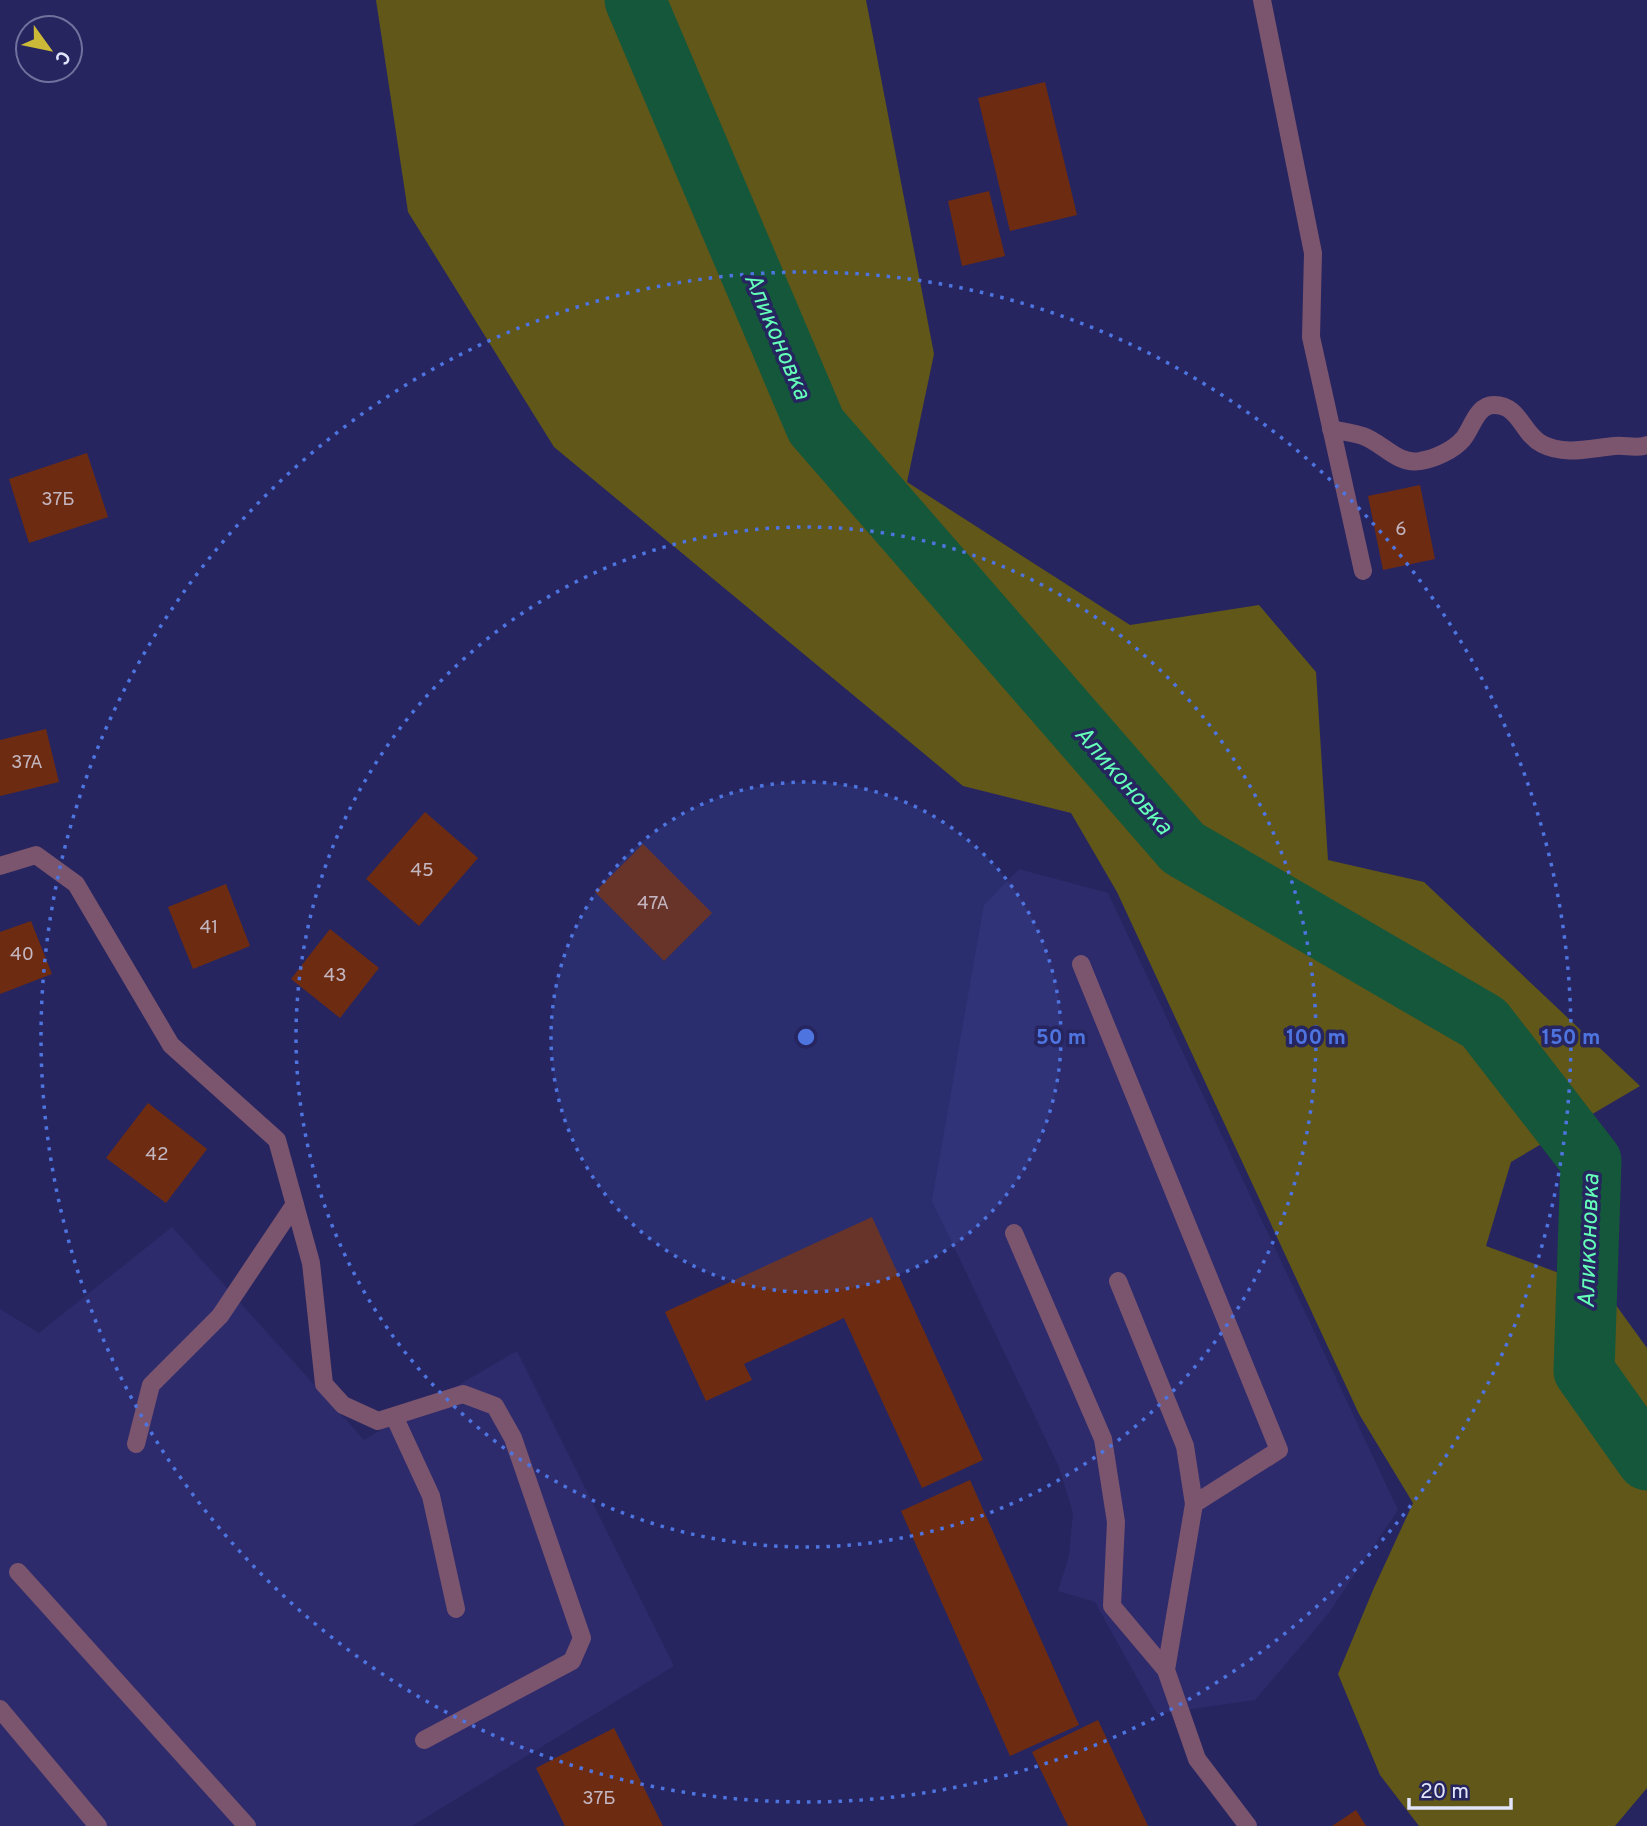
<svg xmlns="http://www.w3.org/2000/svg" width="1647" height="1826" viewBox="0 0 1647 1826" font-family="Overpass,sans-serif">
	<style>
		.built { fill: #2e2b6c }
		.forest { fill: #605719 }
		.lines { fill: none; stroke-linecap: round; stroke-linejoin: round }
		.river { stroke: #15573b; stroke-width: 61 }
		.building { fill: #6d2c12 }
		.minor { stroke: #7b556e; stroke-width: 18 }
		.ring { fill: none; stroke: #4e74e0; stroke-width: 3.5; stroke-dasharray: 3.5 7 }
		.labels { text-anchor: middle; stroke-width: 7; stroke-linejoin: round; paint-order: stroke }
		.number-label { font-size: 19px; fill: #c4b6c0 }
		.water-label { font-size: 24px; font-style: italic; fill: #64ffb9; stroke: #27255f }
		.centre { fill: #4e74e0; stroke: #27255f; stroke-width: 3.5 }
		.ring-label { font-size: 21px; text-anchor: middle; font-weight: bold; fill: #4e74e0; stroke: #27255f; stroke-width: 7; stroke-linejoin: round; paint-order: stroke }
	</style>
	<rect width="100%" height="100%" fill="#27255f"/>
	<!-- built -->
	<path class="built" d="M1019,869L1108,893L1398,1510L1328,1614L1255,1700L1157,1714L1095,1602L1058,1591L1069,1556L1073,1513L1059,1467L932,1201L984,905Z
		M172,1227L364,1440L517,1351L674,1666L412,1826H0V1309L39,1333Z"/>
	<!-- forest -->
	<path class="forest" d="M376,0H866L934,354L907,482L1130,625L1259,605L1316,672L1328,860L1424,882L1640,1086L1511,1162L1486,1246L1605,1290L1647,1348V1788L1615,1826H1419L1380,1775L1338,1674L1373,1590L1413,1503L1359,1414L1117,892L1071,813L963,786L554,447L408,212Z"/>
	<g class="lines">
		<!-- river -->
		<path class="river" d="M635,0L816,426L1183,848L1484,1023L1591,1161L1584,1371L1647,1460"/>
	</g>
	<!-- building -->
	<path class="building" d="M1045,82L1077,215L1010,231L978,98Z
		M989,191L1005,256L962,266L948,201Z
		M87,453L108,517L29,543L9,479Z
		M1420,485L1435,559L1383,570L1368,496Z
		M46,729L59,782L0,796V740Z
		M425,812L478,858L419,926L366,879Z
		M643,844L712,913L664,961L595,892Z
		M226,884L250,946L193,969L168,907Z
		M31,921L52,974L0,994V932Z
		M330,929L379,968L340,1018L291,979Z
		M148,1103L207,1149L166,1203L106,1158Z
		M872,1217L983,1460L922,1488L844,1318L744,1364L752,1380L706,1401L665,1312Z
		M970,1480L1079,1725L1010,1756L901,1511Z
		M1098,1720L1148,1826H1068L1032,1752Z
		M614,1728L663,1826H565L536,1768Z
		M1356,1810L1366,1826H1332Z"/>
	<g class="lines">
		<!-- minor -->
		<path class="minor" d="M1262,0L1313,253L1311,337L1363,571
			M1331,429C1342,431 1353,433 1363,436C1383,443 1397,465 1420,461C1434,459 1454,450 1463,439C1472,429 1476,405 1494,405C1520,405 1522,434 1542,444C1565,456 1591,448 1615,446C1626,445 1637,449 1647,445
			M0,866L36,855L76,884L171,1045L277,1140L311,1263L324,1384L343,1405L378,1421L463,1394L495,1406L513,1438L582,1638L572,1661L424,1740
			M1081,964L1279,1450L1194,1504
			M1014,1233L1103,1439L1116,1522L1112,1606L1166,1670L1197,1759L1248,1826
			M1118,1281L1185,1446L1194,1504L1166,1670
			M394,1416L431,1496L456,1609
			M136,1444L151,1385L220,1316L295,1204
			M18,1572L247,1826
			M0,1709L98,1826"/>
	</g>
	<!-- distance rings -->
	<circle cx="806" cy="1037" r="255" fill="#4e74e0" fill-opacity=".12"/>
	<g class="ring">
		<circle cx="806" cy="1037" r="255"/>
		<circle cx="806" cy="1037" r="510"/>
		<circle cx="806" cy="1037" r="765"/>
	</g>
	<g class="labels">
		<!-- number labels -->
		<g class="number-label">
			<text x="58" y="505">37Б</text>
			<text x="1401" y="535">6</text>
			<text x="27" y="768">37А</text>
			<text x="422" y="876">45</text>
			<text x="653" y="909">47А</text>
			<text x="209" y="933">41</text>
			<text x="22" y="960">40</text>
			<text x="335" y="981">43</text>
			<text x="157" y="1160">42</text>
			<text x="599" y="1804">37Б</text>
		</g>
		<!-- water labels -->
		<g class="water-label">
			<text transform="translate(778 336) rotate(67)" y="8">Аликоновка</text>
			<text transform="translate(1124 780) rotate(49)" y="8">Аликоновка</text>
			<text transform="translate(1588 1241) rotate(-88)" y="8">Аликоновка</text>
		</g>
	</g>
	<circle cx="806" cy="1037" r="10" class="centre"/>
	<g class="ring-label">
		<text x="1061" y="1044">50 m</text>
		<text x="1316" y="1044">100 m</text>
		<text x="1571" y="1044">150 m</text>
	</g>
	<!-- north arrow -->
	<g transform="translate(49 49) rotate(123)"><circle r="33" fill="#27255f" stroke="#71719d" stroke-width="2"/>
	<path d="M0-5L12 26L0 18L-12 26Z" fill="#ccb938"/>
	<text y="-10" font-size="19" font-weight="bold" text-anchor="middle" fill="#e1e4fa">С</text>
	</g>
	<!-- scale -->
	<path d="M1409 1798v10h102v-10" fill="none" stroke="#e1e4fa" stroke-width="3.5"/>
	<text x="1420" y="1798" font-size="21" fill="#e1e4fa" stroke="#27255f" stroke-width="5" paint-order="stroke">20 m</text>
</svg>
